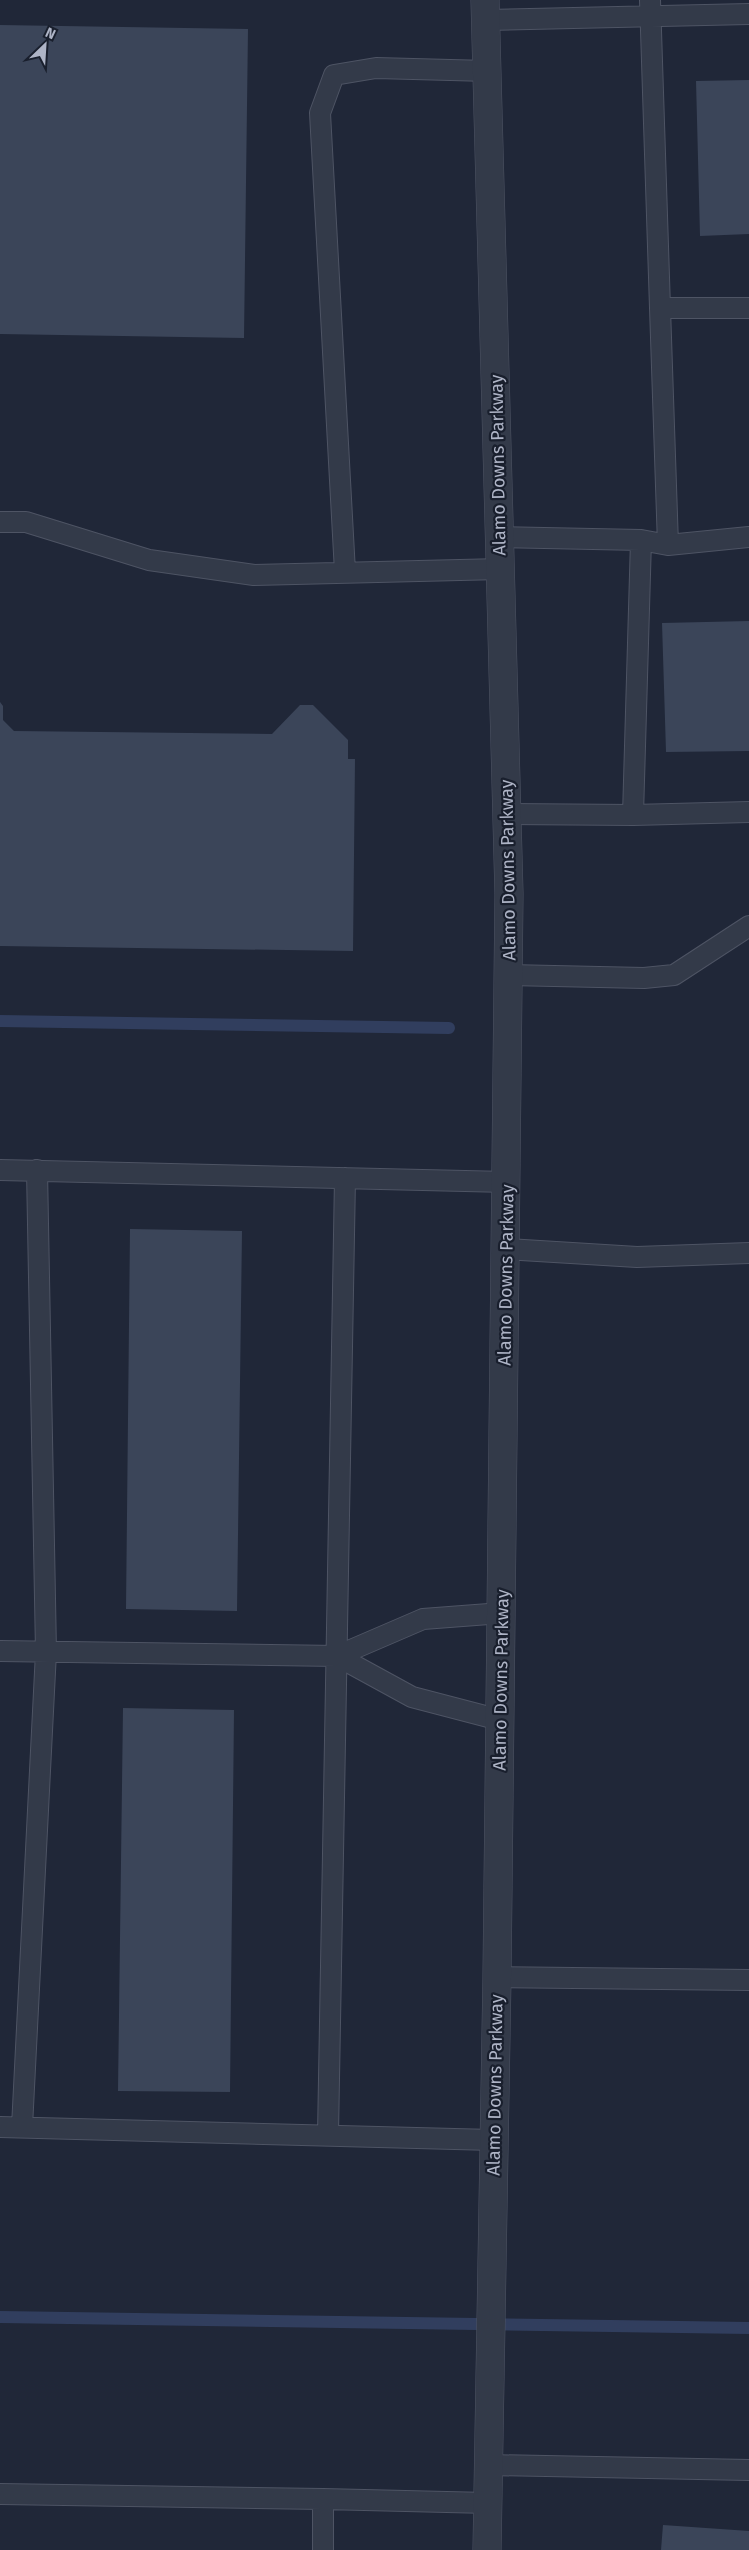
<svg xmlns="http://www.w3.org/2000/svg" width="749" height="2550" viewBox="0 0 749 2550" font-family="'Fira Sans',sans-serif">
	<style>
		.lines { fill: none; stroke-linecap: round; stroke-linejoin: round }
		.stream { stroke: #313e5e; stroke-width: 12 }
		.building { fill: #3b4559 }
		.lane-casing { stroke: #4e5464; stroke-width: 22 }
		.street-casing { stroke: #4e5464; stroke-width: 29 }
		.lane { stroke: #333a49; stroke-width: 20 }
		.street { stroke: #333a49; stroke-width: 28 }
		.labels { text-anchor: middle; stroke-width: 4.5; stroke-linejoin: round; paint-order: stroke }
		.street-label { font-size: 18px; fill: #aeb4c6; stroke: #191f2d }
	</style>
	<rect width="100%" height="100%" fill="#202738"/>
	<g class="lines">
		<!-- stream -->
		<path class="stream" d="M0,1021L449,1028
			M0,2317L749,2328"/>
	</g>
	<!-- building -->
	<path class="building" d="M0,25L248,29L244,338L0,334Z
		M749,80V234L700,236L696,81Z
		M749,621V751L666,752L662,623Z
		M0,702L3,706V720L14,731L272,734L300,705H313L348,740V759H355L353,951L0,946Z
		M130,1229L242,1231L237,1611L126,1609Z
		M123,1708L234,1710L230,2092L118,2091Z
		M663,2525L749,2531V2550H661Z"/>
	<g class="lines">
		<defs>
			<path id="lane" d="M650,0L660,308H749
				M486,20L749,14
				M660,308L668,545
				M0,522H26L149,560L254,575L501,569
				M500,537L641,540L668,545L749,537
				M345,572L320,113L334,75L376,68L488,71
				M508,814L633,815L749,812
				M633,815L641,540
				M509,975L644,978L674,975L749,926
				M0,1170L507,1182
				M506,1249L637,1257L749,1253
				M0,1651L337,1656L423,1619L502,1613
				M337,1656L412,1697L500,1720
				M497,1977L749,1980
				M0,2127L493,2140
				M22,2127L46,1652L37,1170
				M328,2135L345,1178
				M489,2465L749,2470
				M0,2494L323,2499L488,2503
				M323,2550V2499"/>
			<path id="street" d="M485,0L509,894L497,1977L487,2550"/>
		</defs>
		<!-- lane casing -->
		<use href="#lane" class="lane-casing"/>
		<!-- street casing -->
		<use href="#street" class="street-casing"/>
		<!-- lane -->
		<use href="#lane" class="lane"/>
		<!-- street -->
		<use href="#street" class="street"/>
	</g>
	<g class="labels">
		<!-- street labels -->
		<g class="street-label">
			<text transform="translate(498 465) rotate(-91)" y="6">Alamo Downs Parkway</text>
			<text transform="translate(508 870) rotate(-91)" y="6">Alamo Downs Parkway</text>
			<text transform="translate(506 1275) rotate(-89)" y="6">Alamo Downs Parkway</text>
			<text transform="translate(501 1680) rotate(-89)" y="6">Alamo Downs Parkway</text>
			<text transform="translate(495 2085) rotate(-89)" y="6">Alamo Downs Parkway</text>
		</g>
	</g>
	<!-- north arrow -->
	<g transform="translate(45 45) rotate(25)" stroke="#191f2d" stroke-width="4" paint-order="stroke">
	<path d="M0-4L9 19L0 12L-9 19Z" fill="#aeb4c6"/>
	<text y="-8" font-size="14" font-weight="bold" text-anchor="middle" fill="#aeb4c6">N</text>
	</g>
</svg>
